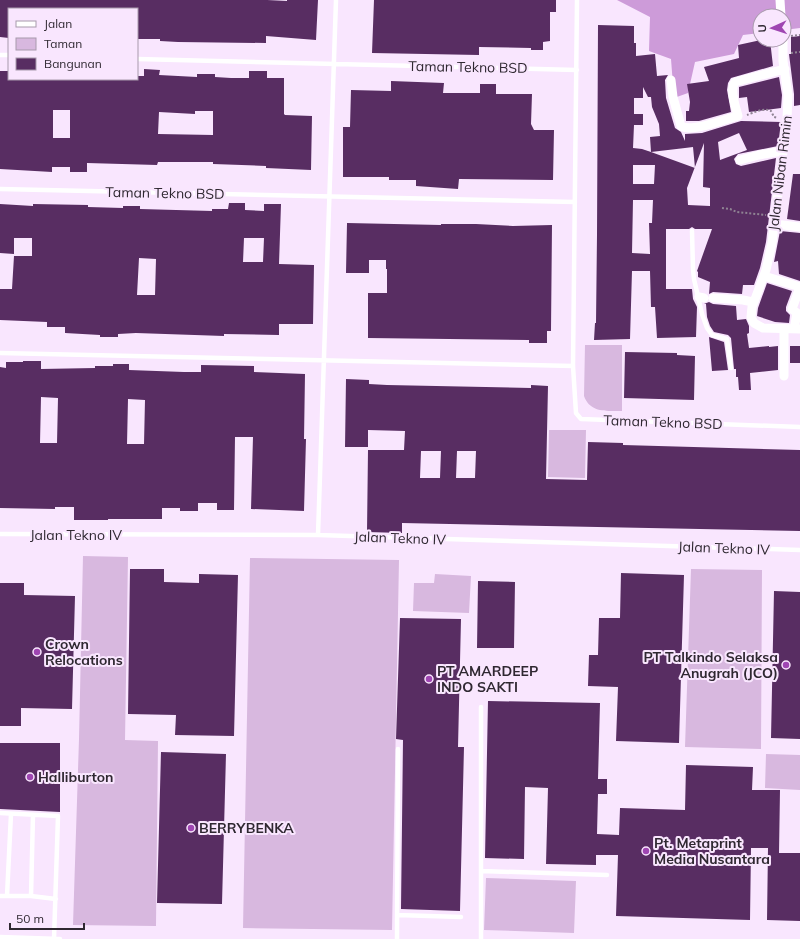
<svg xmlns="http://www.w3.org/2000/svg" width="800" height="939" viewBox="0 0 800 939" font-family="Mulish,sans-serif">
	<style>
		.green { fill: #d8b8df }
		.forest { fill: #cd9bd9 }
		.building { fill: #582d62; fill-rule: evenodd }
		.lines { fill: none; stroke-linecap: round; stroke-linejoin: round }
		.path { stroke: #8f8393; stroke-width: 2; stroke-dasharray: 2 2; stroke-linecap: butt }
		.lane { stroke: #fff; stroke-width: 4.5 }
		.street { stroke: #fff; stroke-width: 9 }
		.poi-dot { fill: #9f46b2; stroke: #f9e6fe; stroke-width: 1.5 }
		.labels { text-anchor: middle; stroke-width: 4; stroke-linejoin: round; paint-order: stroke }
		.street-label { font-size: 14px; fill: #2f2831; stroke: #f9e6fe }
		.poi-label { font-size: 14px; font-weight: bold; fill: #2f2831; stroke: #f9e6fe; text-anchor: start }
	</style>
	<rect width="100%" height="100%" fill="#f9e6fe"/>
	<!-- green -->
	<path class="green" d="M585,345H622V411C607,411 590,413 584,396Z
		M549,430H586L585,478L548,477Z
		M83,556L128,557L125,740L158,741L156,926L73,925L79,739Z
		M250,558L399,560L392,930L243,928Z
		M691,569L762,570L761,749L685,747Z
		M435,574L471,576L469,613L413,611L414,583H434Z
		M766,754L800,755V790L765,788Z
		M486,878L576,881L574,933L484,930Z"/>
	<!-- forest -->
	<path class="forest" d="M617,0H800V28L784,30V16H760V33L743,35L734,54L695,62L688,93L674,98L671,59L649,51L650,17Z"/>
	<!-- building -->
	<path class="building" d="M0,0H267L287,1V0H318L316,40L266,36V43L178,42L160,41V39H137V9H9V38L0,37Z
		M374,0H556V12H550V41L543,42V50H531V48L479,47V55L372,53Z
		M598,25L634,26V43H636V56L655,54L657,76L668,75L665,80L666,98L675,128L681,132L685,141V134L702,133L741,121L781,122L778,146L738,154L734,159L736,164L741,166L776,158L766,242L760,268L754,285H743L742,294L713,292L709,294L710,282L698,277V272L697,271L712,229H695L692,227L689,229H666V289H692L693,299L697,307L696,337L657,338L655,307H651L650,271H632L630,339L594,340L595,323H596L597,235ZM643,87L648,97H651L652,107L659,124L660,136L650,137L651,152L642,149L633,148L634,125H643V114H634V98H643ZM739,133L747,150L720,160L718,142ZM704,143L703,187L710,188V206L688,205L687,188ZM693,147L695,168L651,152L685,148ZM633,165H655L654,184H633ZM633,200H653L652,223H649L650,254L632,253Z
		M800,36V105L794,106V94L789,54H791V37Z
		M761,40H770L773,66L731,78L728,83L727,90L731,112L699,121H686V111H689L690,102L687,84L709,81L704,67L739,58L738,45Z
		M144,69L160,70L159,75L197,77V74H215V77L231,78H249V71H267V78H284V114L285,115L312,116L311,170L266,168V166L213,164V162H158L157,165L87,163V172H70V167H52V172L0,169V71H9V79H137V76H144ZM53,110H70V138H53ZM195,111H213V135L158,134L159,112L195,114Z
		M779,77L782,95L781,108L749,112L747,97L739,98V87Z
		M391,81L444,83L443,93H480V84H496V94H532L531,124L534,130H554L553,180L459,179L458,189L416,186V180H389V177H343V127H350L351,90L391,91Z
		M793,174H800V221L787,219Z
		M229,203H245V210L264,211V204H281L279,264L314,265L313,324H279V335L224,334V336L136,333L118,334V337H100V335L65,333V327H47V322L0,320V289H12L14,256H32V238H14V254L0,253V204L33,206V204L88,205V207L123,208V206H140V209L212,211V209H228ZM244,238H264L263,262H243ZM139,258L156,259L155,295H137Z
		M347,223L441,225V224H476L513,226L552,225L551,331H547V343H529V340L368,338V293H387V269H386V260H369V273H346Z
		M780,231L800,233V281L779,274L778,261L774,262Z
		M767,283L792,291L786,307V311L790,315L789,323L775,322L757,316L758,308Z
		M709,302L713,304L736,306L737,320L746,319L749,326V333L747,334L749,348L769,346V347L778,346V370L750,373L751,390H739L738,377H736V369H734L731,338L728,335L714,332L710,326L707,317L706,304H704Z
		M709,337L724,342L728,370L712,371Z
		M790,346H800V363H790Z
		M625,352L677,353V355L695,356L694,400L624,398Z
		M23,361H41V369L95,368V366H113V364H129V370L184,372H201V365L254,366V372L305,374L304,439H306L304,511L251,509L253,437H235L234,510H217V503H198V511H180V508H162V519H108V520H74V507H55V509L0,508V367L6,368V362H23ZM41,397L58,398L57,443H40ZM128,399L145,400L144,444H127Z
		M346,379L369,380V384L387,385L531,388V385L548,386L546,479L587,480L588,442L623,443V445L800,450V531L402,523V533L367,532L368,450H404L405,431L368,430V447H345ZM421,451H441L440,478H420ZM457,451H476L475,478H456Z
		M130,569H164V582L199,583V574L238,575L234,736L175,735L176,715L128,714Z
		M621,573L684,575L679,743L616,741L618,687L588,686L589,655H598L599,618H620Z
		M478,581L515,582L514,648H477Z
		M0,583H24V595L75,596L72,709L21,708V726H0Z
		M774,591L800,592V739L771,738Z
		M400,618L461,619L458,747H464L460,911L401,909L403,740L396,739Z
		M488,701L600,703L598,779H607V794H598L597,834L619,835L620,808L685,810L686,765L753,767L752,790H780L779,853H800V921L767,920L768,848H751L750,920L616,916L618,855H596V865L546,864L548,788L525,787L524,859L485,858Z
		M0,743H60V812L0,809Z
		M161,752L226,754L222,904L157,903Z"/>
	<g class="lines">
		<!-- path -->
		<path class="path" d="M791,36L800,35
			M791,53L800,52
			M747,115C752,113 765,107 771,111C771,111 774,117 774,117L778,118
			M722,208L730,209L737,212L766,215"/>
		<!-- lane -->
		<path class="lane" d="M577,0L573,366L576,413L581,419L800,427
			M0,55H9
			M137,59L577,70
			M0,189L575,202
			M692,231L693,269L694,279L702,314L707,328L712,335L727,339L731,368
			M0,353L573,366
			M0,534L318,535L800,550
			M318,535L336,0
			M481,707V939
			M0,813L58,816L54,939
			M481,871L607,875
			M0,896H31L56,899
			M7,896L11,814
			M31,896L33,815
			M397,915L461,917
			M0,937L60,939
			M397,939L398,749"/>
		<!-- street -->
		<path class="street" d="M780,0L781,16
			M783,40V61L788,95L787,119L772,243L766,270L752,307L751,317L754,323L763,328L800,329
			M671,80L673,97L681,126C692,133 725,119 738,116C736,107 729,91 735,82L785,69
			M740,160L759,155L782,151
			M775,224L800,227
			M764,276L800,287L792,309L797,313L794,329
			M699,297L704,298
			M713,298L743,300L753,302
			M784,329V376"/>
	</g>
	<!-- markers -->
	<g class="poi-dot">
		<circle cx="37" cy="652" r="4"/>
		<circle cx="786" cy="665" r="4"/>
		<circle cx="429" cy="679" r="4"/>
		<circle cx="30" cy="777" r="4"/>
		<circle cx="191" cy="828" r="4"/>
		<circle cx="646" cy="851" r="4"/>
	</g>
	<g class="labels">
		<!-- street labels -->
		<g class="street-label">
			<text transform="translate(468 67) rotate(1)" y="5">Taman Tekno BSD</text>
			<text transform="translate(780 173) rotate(-83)" y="5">Jalan Niban Rimin</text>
			<text transform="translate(165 193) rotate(1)" y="5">Taman Tekno BSD</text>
			<text transform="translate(663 422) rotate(2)" y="5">Taman Tekno BSD</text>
			<text x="76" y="540">Jalan Tekno IV</text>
			<text transform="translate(400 538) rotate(2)" y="5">Jalan Tekno IV</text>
			<text transform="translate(724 548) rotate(2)" y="5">Jalan Tekno IV</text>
		</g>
		<!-- poi labels -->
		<g class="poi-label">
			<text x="45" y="649">Crown<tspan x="45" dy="16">Relocations</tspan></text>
			<text x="778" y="662" text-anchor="end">PT Talkindo Selaksa<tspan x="778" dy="16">Anugrah (JCO)</tspan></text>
			<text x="437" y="676">PT AMARDEEP<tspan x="437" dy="16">INDO SAKTI</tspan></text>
			<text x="38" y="782">Halliburton</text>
			<text x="199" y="833">BERRYBENKA</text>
			<text x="654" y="848">Pt. Metaprint<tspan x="654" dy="16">Media Nusantara</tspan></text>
		</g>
	</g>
	<!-- legend -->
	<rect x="8" y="8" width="130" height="72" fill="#f9e6fe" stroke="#a89aac"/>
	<rect x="16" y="21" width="20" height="6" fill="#ffffff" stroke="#a89aac"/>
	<text x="44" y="28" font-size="12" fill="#2f2831">Jalan</text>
	<rect x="16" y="38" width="20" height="12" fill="#d8b8df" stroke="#a89aac"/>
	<text x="44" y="48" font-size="12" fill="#2f2831">Taman</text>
	<rect x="16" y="58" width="20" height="12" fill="#582d62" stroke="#a89aac"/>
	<text x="44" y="68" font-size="12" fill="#2f2831">Bangunan</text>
	<!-- north arrow -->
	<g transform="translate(772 28) rotate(267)"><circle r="19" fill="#f9e6fe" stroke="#a89aac"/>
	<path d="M0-3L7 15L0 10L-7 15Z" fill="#9f46b2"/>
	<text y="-6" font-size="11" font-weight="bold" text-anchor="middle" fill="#2f2831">U</text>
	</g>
	<!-- scale -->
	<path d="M10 923v6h74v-6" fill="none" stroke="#2f2831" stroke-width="2"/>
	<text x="16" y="923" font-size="12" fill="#2f2831" stroke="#f9e6fe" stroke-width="3" paint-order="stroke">50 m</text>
</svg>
